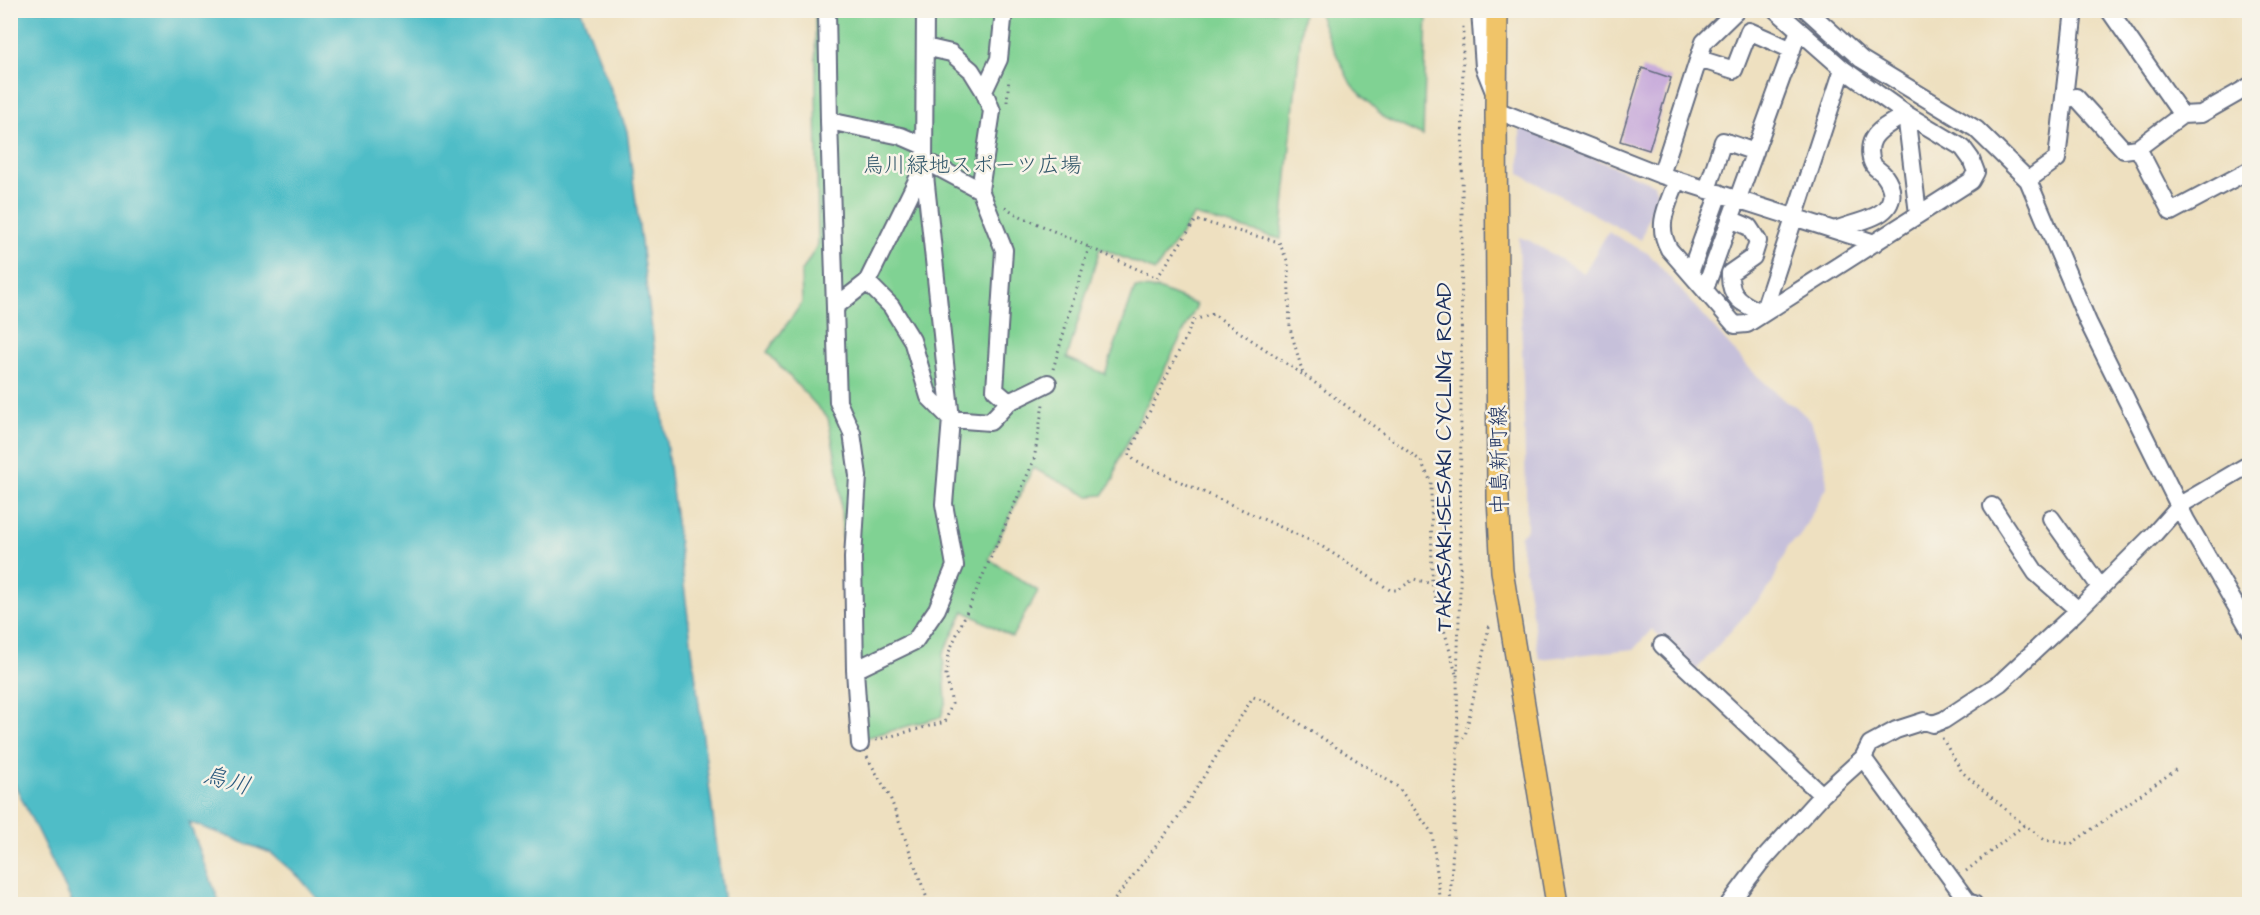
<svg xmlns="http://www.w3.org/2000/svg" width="2260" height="915" viewBox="0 0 2260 915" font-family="'Architects Daughter','Klee One',sans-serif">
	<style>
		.industrial { fill: #c6c0da }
		.green { fill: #80d293; stroke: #4e8078; stroke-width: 1.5 }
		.water { fill: #4fbdc7; stroke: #357692; stroke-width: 1.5 }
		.building { fill: #c6a8da }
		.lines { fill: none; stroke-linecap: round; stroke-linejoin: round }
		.minor-casing { stroke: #656d80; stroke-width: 20 }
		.major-casing { stroke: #656d80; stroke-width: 24 }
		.path { stroke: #656d80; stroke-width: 3; stroke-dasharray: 1.5 4.5; stroke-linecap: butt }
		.minor { stroke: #fff; stroke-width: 16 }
		.major { stroke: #f0c469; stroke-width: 21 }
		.labels { text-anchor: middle; stroke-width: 5; stroke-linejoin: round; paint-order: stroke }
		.park-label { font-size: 22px; fill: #34586b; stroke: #f7f3e8 }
		.street-label { font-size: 22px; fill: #1b2f5e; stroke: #f7f3e8 }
		.water-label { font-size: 24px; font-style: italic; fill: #2b5a7e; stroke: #f7f3e8 }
	</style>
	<rect width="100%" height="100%" fill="#f7f3e8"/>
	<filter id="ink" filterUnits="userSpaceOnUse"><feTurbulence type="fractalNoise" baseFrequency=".0167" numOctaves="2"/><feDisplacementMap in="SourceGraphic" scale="12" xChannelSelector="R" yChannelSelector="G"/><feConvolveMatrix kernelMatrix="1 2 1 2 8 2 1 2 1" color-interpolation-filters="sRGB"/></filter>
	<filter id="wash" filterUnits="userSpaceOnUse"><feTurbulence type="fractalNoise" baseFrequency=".008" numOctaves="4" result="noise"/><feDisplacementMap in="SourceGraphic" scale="24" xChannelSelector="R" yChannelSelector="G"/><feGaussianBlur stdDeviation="1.35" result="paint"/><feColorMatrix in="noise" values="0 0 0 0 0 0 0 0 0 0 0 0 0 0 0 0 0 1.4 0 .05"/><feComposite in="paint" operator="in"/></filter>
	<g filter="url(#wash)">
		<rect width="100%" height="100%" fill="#eee0c0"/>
		<!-- industrial -->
		<path class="industrial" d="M1520,127L1654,184L1657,192L1641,240L1520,174Z
			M1608,232L1649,254L1751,370L1786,402L1795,406L1811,421L1825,463L1827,487L1799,537L1788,546L1771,586L1696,670L1652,629L1634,649L1539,659L1520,536L1527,529L1519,237L1530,241L1584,273Z"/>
		<!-- green -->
		<path class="green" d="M815,11H1303L1281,239L1194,215L1155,271L1100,248L1067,358L1105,374L1135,288L1158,289L1197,305L1117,463L1114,479L1103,495L1088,496L1033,468L989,559L1038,591L1012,637L964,611L943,654L946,701L941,717L854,741L839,475L828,418L767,352L802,303L801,273L818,244Z
			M1318,11H1427L1423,136L1384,118L1351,84L1327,35Z"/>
		<!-- water -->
		<path class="water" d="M11,10L581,11L627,131L724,904H322L300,878L271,853L189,822L220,904H73L14,783L11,785Z"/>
		<g id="blocks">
			<!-- building -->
			<path class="building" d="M1642,68L1671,78L1649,150L1620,141Z"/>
		</g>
	</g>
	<g filter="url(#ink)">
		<use href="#blocks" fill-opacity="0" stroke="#656d80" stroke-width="1.5"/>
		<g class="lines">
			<defs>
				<path id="minor" d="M827,10L829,121L838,402L852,433L858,476L853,558L855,670L860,744
					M1480,10L1484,67L1494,92
					M1807,10L1861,59L1976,129L2028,180L2088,322L2186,520L2250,630
					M2109,10L2182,115
					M925,47L951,53L971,70L984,91L992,111L980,190
					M1699,59L1734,70L1749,31L1792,50
					M2250,86L2201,114L2182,115L2138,148L2171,212L2250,170
					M984,91L999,59L1004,10
					M2064,100L2076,97L2124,150L2138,148
					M1496,110L1661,175L1875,243
					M829,121L901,136L924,146
					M924,160L980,190L1004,250L995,390L1009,402
					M1661,175L1704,42L1737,10
					M1677,180C1668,205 1655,224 1669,249L1735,325L1747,324L1971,181L1976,172L1971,159L1963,148L1906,114L1843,69L1776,10
					M2028,180L2057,159L2074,10
					M1707,190L1723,141L1755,152
					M1730,219L1749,227L1758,241L1753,257L1730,273C1729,298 1742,304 1763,313L1843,69
					M1835,230C1848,225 1862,222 1875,216C1894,207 1896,191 1884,175C1881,171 1876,169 1874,166C1869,158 1869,146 1873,139C1879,128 1896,120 1906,114L1918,214
					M1690,273L1719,193
					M867,282L891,306L912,340L929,397L951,419L990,422L1009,402L1048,383
					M1705,289L1799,30
					M835,307L867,282L924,166
					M1992,506L2036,573L2078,610
					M2051,518L2100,587
					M1662,645L1822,795
					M855,670L915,641L937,609L955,566L944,504L951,419L924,166L925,10
					M1863,758L1968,902L1974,904
					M1729,904L1761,862L1822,795L1863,758L1870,744L1896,730L1924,721L1933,724L1944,720L2000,683L2073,615L2155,533L2180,505L2250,464"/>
				<path id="major" d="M1497,10L1496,110L1498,498L1502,571L1557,904"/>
			</defs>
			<!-- minor casing -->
			<use href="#minor" class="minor-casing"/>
			<!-- major casing -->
			<use href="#major" class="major-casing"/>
			<!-- path -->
			<path class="path" d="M1007,102L1009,78
				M1005,207L1016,214L1157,278L1196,220L1279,242L1288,263L1290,328L1303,374L1421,461L1431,482L1432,584L1457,678
				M1053,369L1089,247
				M1302,374L1213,314L1194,320L1129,454L1135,461L1318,544L1390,590H1398L1414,579L1432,584
				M1942,738L1962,772L2018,820L2045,840L2071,844L2178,768
				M876,740L945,722L952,704L946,675L949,652L1034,460L1043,404
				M1459,743L1465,736L1489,627L1493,625
				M867,757L890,797L929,904
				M1966,871L2024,825
				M1111,904L1178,818L1253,697L1265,701L1398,787L1432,833L1441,904
				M1450,904L1458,744L1457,678L1460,590L1463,25"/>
			<!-- minor -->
			<use href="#minor" class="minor"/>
			<!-- major -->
			<use href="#major" class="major"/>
		</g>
	</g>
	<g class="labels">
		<!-- park labels -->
		<g class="park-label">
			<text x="972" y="172">烏川緑地スポーツ広場</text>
		</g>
		<!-- street labels -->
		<g class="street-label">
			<text transform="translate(1443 457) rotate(-90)" y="8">TAKASAKI-ISESAKI CYCLING ROAD</text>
			<text transform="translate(1498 460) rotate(-91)" y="8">中島新町線</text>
		</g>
		<!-- water labels -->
		<g class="water-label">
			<text transform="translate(227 780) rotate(16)" y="8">烏川</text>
		</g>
	</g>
	<!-- margin -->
	<rect width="2260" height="915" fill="none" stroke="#f7f3e8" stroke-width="36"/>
</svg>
